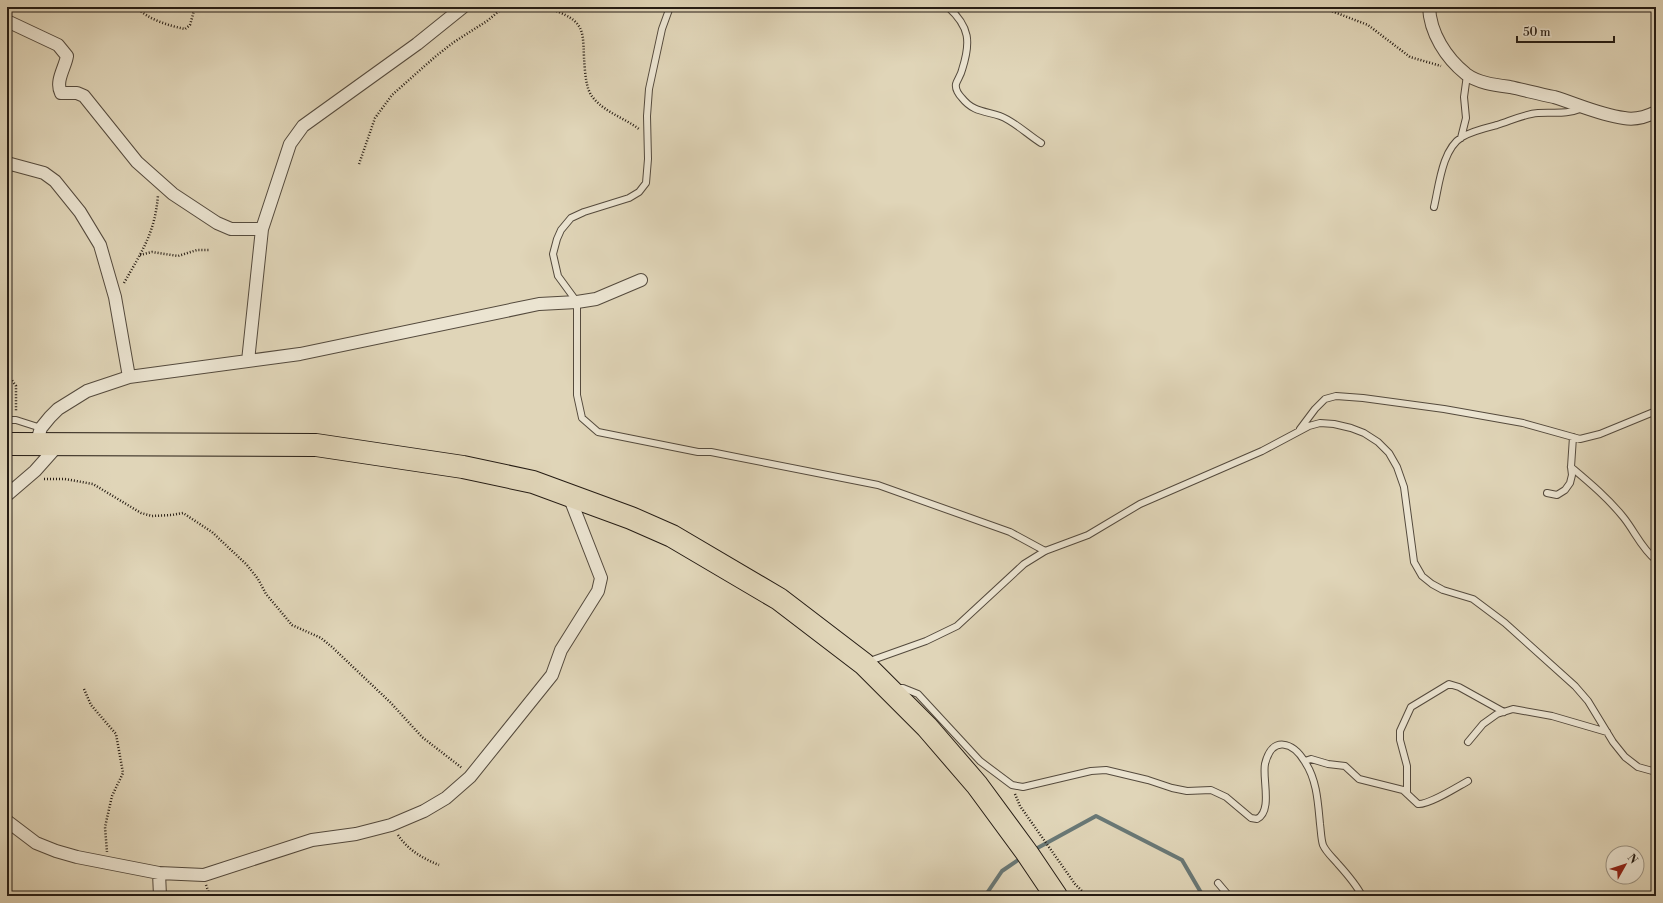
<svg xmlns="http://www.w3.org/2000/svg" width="1663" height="903" viewBox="0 0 1663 903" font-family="'Libre Bodoni',serif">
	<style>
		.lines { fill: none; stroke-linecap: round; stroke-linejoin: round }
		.stream { stroke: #697876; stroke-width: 4 }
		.lane-casing { stroke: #544a3d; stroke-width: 8 }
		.street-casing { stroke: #544a3d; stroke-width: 14 }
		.highway-casing { stroke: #251c14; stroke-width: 24 }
		.path { stroke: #251c14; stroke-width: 2.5; stroke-dasharray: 1 2; stroke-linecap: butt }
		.lane { stroke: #ebe4d1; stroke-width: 6 }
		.street { stroke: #ebe4d1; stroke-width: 12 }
		.highway { stroke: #e0d5b8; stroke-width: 22 }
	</style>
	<rect width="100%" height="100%" fill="#e0d5b8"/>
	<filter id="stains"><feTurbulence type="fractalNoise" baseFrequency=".005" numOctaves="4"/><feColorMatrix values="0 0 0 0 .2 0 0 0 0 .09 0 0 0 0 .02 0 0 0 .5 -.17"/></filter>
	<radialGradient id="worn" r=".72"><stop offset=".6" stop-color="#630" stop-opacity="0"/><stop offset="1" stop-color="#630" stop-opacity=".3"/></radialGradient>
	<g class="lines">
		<!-- stream -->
		<path class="stream" d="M1032,851L1096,816L1182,860L1203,896
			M985,896L1002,871L1021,858"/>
		<defs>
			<path id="lane" d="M670,7L662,29L649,89L647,116L648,159L646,183L639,192L629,198L584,212L571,218L561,230L557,239L553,254L558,276L577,302V395L582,418L598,432L698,452H711L878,485L1010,532L1045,551
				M948,7C970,27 971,42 962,70C961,75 957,80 956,84C955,89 959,95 962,98C973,112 985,111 1000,116C1014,121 1028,135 1041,143
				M1461,138L1466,118L1464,97L1467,75
				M1434,207C1439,186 1442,149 1462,137C1472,131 1485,128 1497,125C1510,121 1524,114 1538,113C1556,112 1565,115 1583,108
				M7,420H16L41,428
				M1300,429L1315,409L1325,399L1336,396L1363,398L1444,409L1523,423L1580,439L1600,434L1656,411
				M1571,467C1590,483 1609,499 1624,518C1635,532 1642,549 1656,560
				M1547,493L1557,495L1565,490L1570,483L1572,475L1571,467L1573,437
				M867,662L926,641L957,626L1024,564L1045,551L1088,535L1140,504L1262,451L1309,426L1320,423L1334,424L1351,428L1364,433L1378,442L1389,453L1397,467L1404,487L1414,562L1422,576L1432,584L1443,590L1473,599L1505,623L1575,686L1588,701L1613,742L1625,757L1638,767L1656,772
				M898,688H903L918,694L980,761L1012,785L1023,787L1091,771L1106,770L1148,780L1172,788L1187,791L1211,790L1226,797L1251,818L1257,819C1273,811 1262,778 1265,764C1272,735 1293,742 1305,762C1317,780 1318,803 1320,824C1321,831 1321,839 1323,845C1326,852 1333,858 1338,864C1347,874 1356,884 1362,896
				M1468,742L1483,724L1497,714L1513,709L1552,716L1607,732
				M1305,761L1311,759L1328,764L1345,766L1359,779L1403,790L1418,804C1429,805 1457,787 1468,781
				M1407,793V766L1400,740V731L1411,707L1449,684L1459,687L1504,712
				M1218,883L1229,896"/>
			<path id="street" d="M1429,7C1430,33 1446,58 1466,74C1478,83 1495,85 1510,87C1524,90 1539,94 1554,97C1577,104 1600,115 1624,118C1635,120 1646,117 1656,112
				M7,21L58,45L67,56C65,68 55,81 61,93H77L84,96L137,162L173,194L217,223L231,229H262
				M7,163L44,173L55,181L80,212L100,245L115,297L129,377
				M248,361L262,229L290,144L303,126L417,44L463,7
				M36,444L41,428L50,417L58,409L87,391L129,377L300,354L539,304L577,302L596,299L641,280
				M7,495L35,471L59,444
				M7,821L36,843L56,851L77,857L159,873L204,875L312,840L356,834L391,825L424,811L446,798L470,777L552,675L561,650L598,591L601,578L569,496
				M159,873L160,896"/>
			<path id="highway" d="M7,444L316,445L463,467L533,482L631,518L672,536L779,599L864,664L927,727L977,785L1027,853L1056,896"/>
		</defs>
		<!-- lane casing -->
		<use href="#lane" class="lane-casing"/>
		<!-- street casing -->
		<use href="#street" class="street-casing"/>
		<!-- highway casing -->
		<use href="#highway" class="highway-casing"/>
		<!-- path -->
		<path class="path" d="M137,7C146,19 170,26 185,29L190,25L195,7
			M545,7C591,22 581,31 585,71C586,80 587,88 591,95C603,112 623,117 639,129
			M1321,7L1368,25L1410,57L1441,66
			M359,164L375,118L392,95L436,56L454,42L487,21L504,7
			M140,255L152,252L178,256L197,250H210
			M124,283C142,251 155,233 158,195
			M7,373L16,386V411
			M44,479H65L93,484L141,513L152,516L172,515L183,513L212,532L247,565L258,579L266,594L292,625L321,638L332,647L391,703L422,737L462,768
			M84,689L91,705L116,734L123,773L112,796L105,827L107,852
			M1015,794L1020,806L1075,884L1087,896
			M398,835C408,850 422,858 439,865
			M206,885L210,896"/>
		<!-- lane -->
		<use href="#lane" class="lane"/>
		<!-- street -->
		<use href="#street" class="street"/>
		<!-- highway -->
		<use href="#highway" class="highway"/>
	</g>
	<!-- margin -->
	<rect width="1663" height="903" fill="none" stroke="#e0d5b8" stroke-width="24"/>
	<rect x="8" y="8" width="1647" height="887" fill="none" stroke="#251c14" stroke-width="2"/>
	<rect x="12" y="12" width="1639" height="879" fill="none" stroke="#251c14"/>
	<!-- north arrow -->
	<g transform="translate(1625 865) rotate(51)"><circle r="19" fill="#ebe4d1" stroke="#9c9485"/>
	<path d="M0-3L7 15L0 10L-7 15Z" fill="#8f2418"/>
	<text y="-6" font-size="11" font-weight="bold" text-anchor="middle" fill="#251c14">N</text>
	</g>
	<!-- scale -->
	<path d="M1517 36v6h97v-6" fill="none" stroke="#251c14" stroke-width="2"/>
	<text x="1523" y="36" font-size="12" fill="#251c14" stroke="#ebe4d1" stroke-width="3" paint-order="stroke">50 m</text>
	<rect width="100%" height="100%" filter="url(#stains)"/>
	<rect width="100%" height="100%" fill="url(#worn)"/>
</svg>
